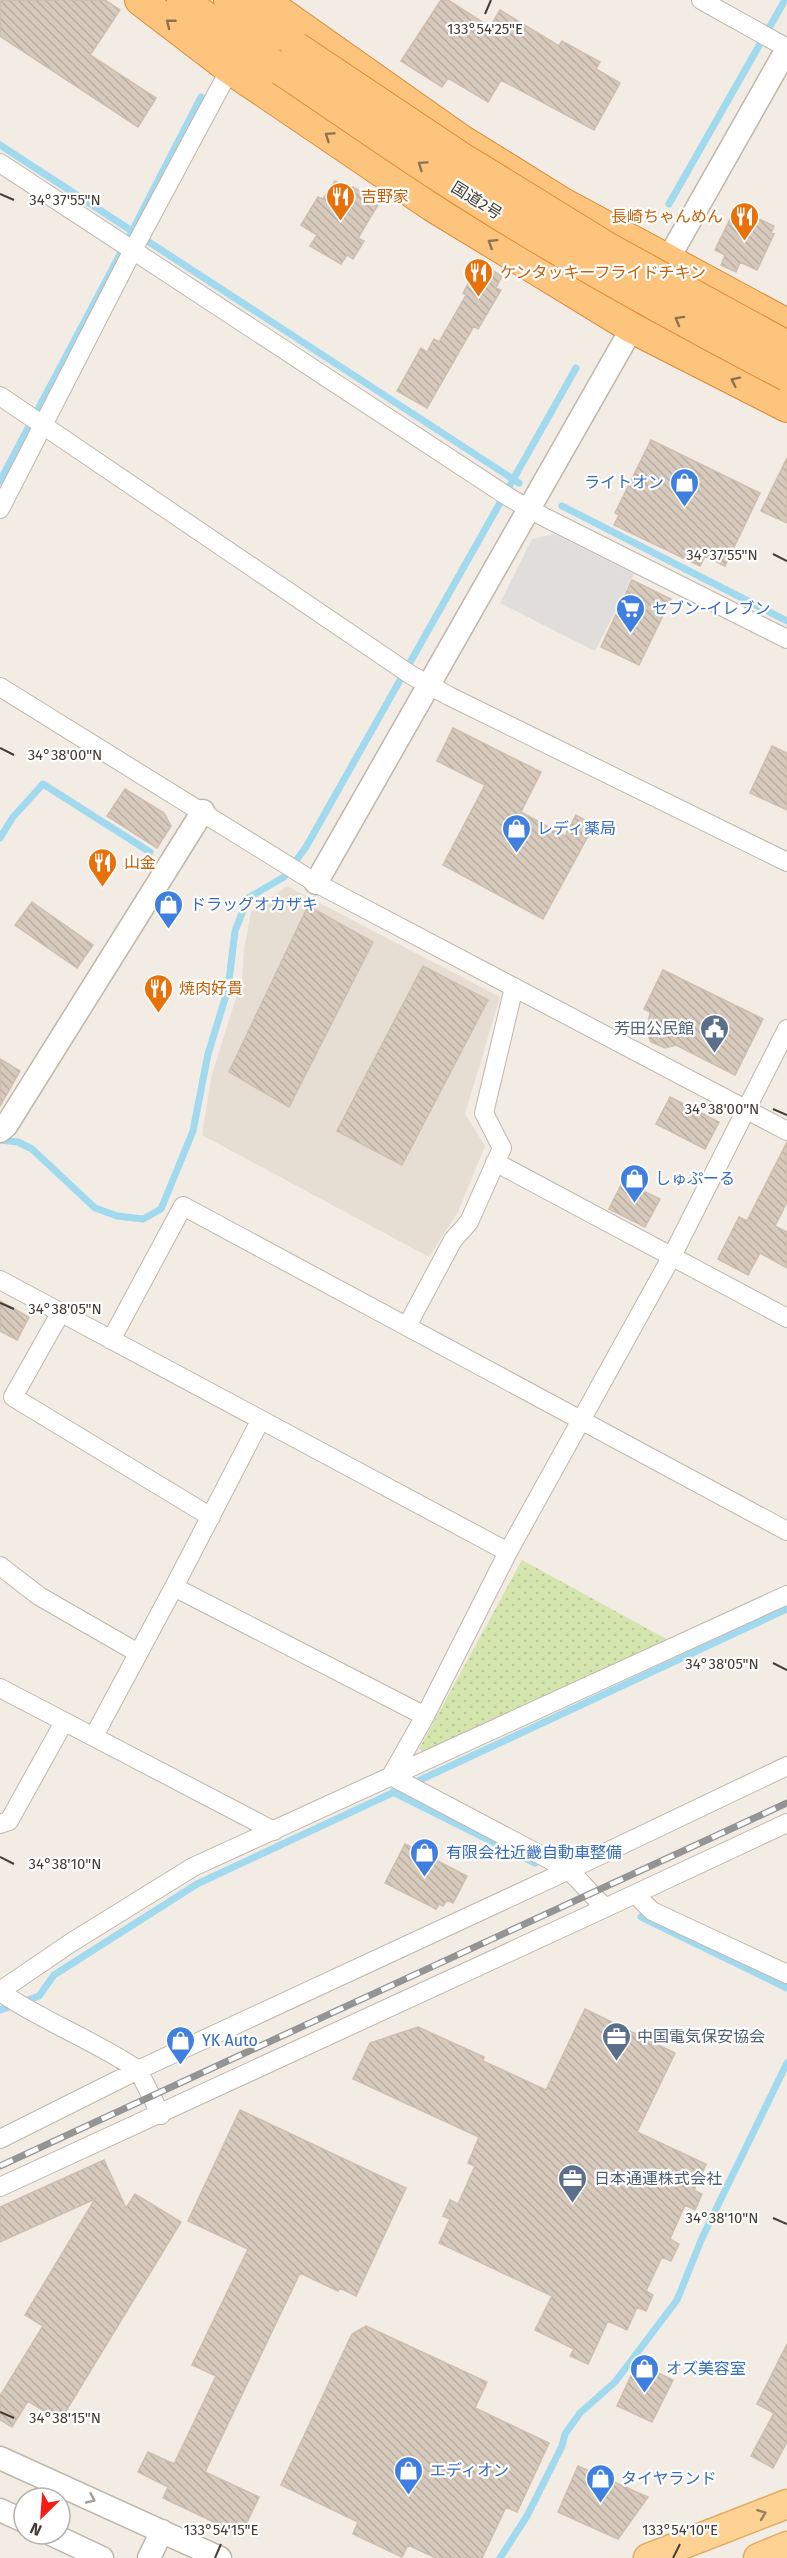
<svg xmlns="http://www.w3.org/2000/svg" width="787" height="2558" viewBox="0 0 787 2558" font-family="'Fira Sans','Noto Sans JP',sans-serif">
	<style>
		.residential { fill: #e6ded3 }
		.park { fill: url(#park-dots) }
		.parking { fill: #e0ddda }
		.lines { fill: none; stroke-linecap: round; stroke-linejoin: round }
		.stream { stroke: #a1d9ef; stroke-width: 7 }
		.building { fill: url(#building-back-hatch); stroke: #cebeae; stroke-width: 1.5 }
		.minor-casing { stroke: #c0b6ab; stroke-width: 20 }
		.tertiary-casing { stroke: #c0b6ab; stroke-width: 25 }
		.primary-casing { stroke: #e2ac63; stroke-width: 31 }
		.trunk-casing { stroke: #db8a36; stroke-width: 32 }
		.minor { stroke: #fff; stroke-width: 18 }
		.tertiary { stroke: #fff; stroke-width: 22 }
		.primary { stroke: #fdd293; stroke-width: 28 }
		.trunk { stroke: #fcc47c; stroke-width: 30 }
		.rail-casing { stroke: #949494; stroke-width: 7 }
		.rail { stroke: #fff; stroke-width: 4.5; stroke-dasharray: 14; stroke-linecap: butt }
		.trunk-bridge-casing { stroke: #db8a36; stroke-width: 32; stroke-linecap: butt }
		.trunk-bridge { stroke: #fcc47c; stroke-width: 30 }
		.oneway { stroke: #8e7251 }
		.oneway2 { stroke: #a29e9a }
		.oneway3 { stroke: #97805f }
		.ticks { fill: none; stroke: #443c35; stroke-width: 2 }
		.labels { text-anchor: middle; stroke-width: 4.5; stroke-linejoin: round; paint-order: stroke }
		.food-label { font-size: 16px; fill: #c56008; stroke: #fff; text-anchor: start }
		.street-label { font-size: 16px; fill: #443c35; stroke: #fff }
		.shop-label { font-size: 16px; fill: #366cbe; stroke: #fff; text-anchor: start }
		.service-label { font-size: 16px; fill: #4e5e75; stroke: #fff; text-anchor: start }
		.ticks-label { font-size: 15px; text-anchor: middle; fill: #443c35; stroke: #fff; stroke-width: 4.5; stroke-linejoin: round; paint-order: stroke }
	</style>
	<defs>
		<pattern id="park-dots" width="8" height="8" patternUnits="userSpaceOnUse" patternTransform="scale(1.5)"><rect width="8" height="8" fill="#d4e6ae"/><path d="M2 2h.1M6 6h.1" fill="none" stroke="#b7c696" stroke-width="1.8" stroke-linecap="round"/></pattern>
		<pattern id="building-back-hatch" width="6" height="6" patternUnits="userSpaceOnUse" patternTransform="scale(1.5)"><rect width="6" height="6" fill="#d7cabd"/><path d="M-1 5l2 2M0 0l6 6M5-1l2 2" fill="none" stroke="#baaea3"/></pattern>
	</defs>
	<rect width="100%" height="100%" fill="#f2ece5"/>
	<!-- residential -->
	<path class="residential" d="M287,886L500,997L465,1114L485,1146L458,1212L429,1257L202,1135L212,1074L242,979L244,949L251,912Z"/>
	<!-- park -->
	<path class="park" d="M522,1560L670,1641L425,1754L419,1749Z"/>
	<!-- parking -->
	<path class="parking" d="M554,534L634,574L595,651L500,603L532,539Z"/>
	<g class="lines">
		<!-- stream -->
		<path class="stream" d="M0,145L519,483
			M669,204L785,0
			M130,235L201,97
			M0,481L125,245
			M562,506L787,621
			M0,838L13,817L43,784L150,852
			M0,1140L18,1142L32,1149L95,1208L117,1216L143,1219L161,1209L193,1131L208,1054L228,989L235,931L248,898L284,877L306,847L576,368
			M393,1792L535,1863
			M641,1917L787,1988
			M0,2010L39,1996L54,1975L197,1884L787,1609
			M500,2558L527,2516L562,2446L565,2434L580,2413L615,2382L677,2300L702,2238L787,2063"/>
	</g>
	<!-- building -->
	<path class="building" d="M0,0H105L120,10L90,55L156,98L138,127L0,36Z
		M441,0H448L490,27L500,10L559,46L562,41L600,62L596,69L620,83L594,130L501,80L488,102L448,78L442,87L401,61Z
		M335,181L351,190L353,187L379,203L358,238L364,241L353,259L347,255L341,264L310,246L317,235L301,225L318,197L323,199Z
		M742,211L774,226L771,233L774,234L757,270L740,262L736,272L721,265L725,255L715,250L733,213L740,216Z
		M486,267L502,276L496,288L501,290L478,329L474,326L427,408L397,391L421,348L427,352L434,339L439,342L466,295L463,293L474,273L480,277Z
		M651,440L760,493L725,566L705,556L700,566L614,525L619,515L615,513Z
		M787,458V523L761,511Z
		M632,580L671,599L639,665L601,647Z
		M453,728L541,772L521,812L565,836L576,815L594,825L543,919L443,865L485,785L437,761Z
		M772,746L787,753V810L750,793Z
		M125,789L164,813L171,826L157,848L107,816Z
		M32,902L93,945L77,968L15,925Z
		M308,906L373,942L289,1107L229,1072Z
		M423,966L488,1000L402,1165L337,1131Z
		M663,970L763,1019L735,1075L676,1045L665,1048L651,1042L647,1033L650,1012L644,1009Z
		M0,1059L20,1071L0,1106Z
		M670,1097L719,1122L705,1149L656,1124Z
		M787,1142V1202L775,1226L787,1232V1268L760,1253L748,1275L718,1259L739,1217L747,1221Z
		M623,1181L660,1199L645,1227L609,1209Z
		M0,1301L29,1317L17,1340L0,1331Z
		M405,1844L467,1876L453,1903L447,1900L443,1906L439,1904L436,1909L385,1883Z
		M585,2009L675,2053L637,2132L706,2164L694,2190L702,2194L695,2210L685,2205L670,2239L679,2244L671,2261L662,2257L646,2291L653,2295L646,2311L637,2307L627,2330L608,2321L588,2364L570,2356L574,2349L535,2330L552,2296L439,2243L450,2219L443,2216L450,2200L458,2204L475,2166L468,2163L479,2137L353,2079L370,2043L418,2027L484,2057L483,2061L546,2090Z
		M240,2110L406,2188L356,2296L340,2288L338,2291L300,2273L205,2472L259,2497L241,2535L163,2498L168,2487L138,2472L148,2452L174,2464L216,2376L192,2365L248,2249L188,2221Z
		M104,2160L126,2208L135,2194L181,2222L60,2421L28,2401L12,2427L0,2420V2396L43,2326L25,2315L95,2199L0,2242V2207Z
		M366,2326L487,2382L475,2408L549,2443L517,2512L506,2507L482,2558H436L408,2545L402,2557L353,2534L358,2522L281,2485L352,2334Z
		M787,2344V2442L773,2468L751,2456L774,2413L757,2404Z
		M637,2363L673,2380L652,2422L617,2406Z
		M578,2466L648,2497L618,2539L558,2512Z"/>
	<g class="lines">
		<defs>
			<path id="minor" d="M701,0L787,48
				M0,163L510,498L546,518L787,639
				M0,396L411,675L449,696L787,862
				M0,509L133,250L230,69
				M0,687L316,883L787,1131
				M495,1162L787,1318
				M0,1280L508,1552
				M61,1312L13,1397L211,1517
				M407,1326L453,1240L469,1222L502,1148L484,1113L514,987
				M111,1340L183,1206L787,1531
				M0,1566L39,1596L138,1653
				M174,1587L425,1716
				M0,1688L274,1831
				M94,1736L174,1587L260,1421
				M391,1776L425,1716L508,1552L672,1256L787,1029
				M391,1776L569,1870L605,1908L635,1894L652,1911L787,1974
				M0,1824L9,1821L64,1722
				M635,1894L787,1823
				M0,1991L72,1942L193,1867L787,1595
				M0,1992C44,2022 94,2040 138,2070L569,1870L787,1766
				M0,2139L138,2070L161,2115
				M0,2187L605,1908"/>
			<path id="tertiary" d="M667,261L787,49
				M316,883L632,328
				M0,1131L6,1126L203,811
				M0,2458L220,2558
				M0,2510L24,2521
				M51,2534L102,2558
				M149,2558L162,2531"/>
			<path id="primary" d="M648,2558L787,2504
				M758,2558L787,2546"/>
			<path id="trunk" d="M140,0L230,69L432,206L632,328L787,407
				M182,0L281,70
				M229,0L278,35
				M263,0L460,139L563,203L787,324"/>
		</defs>
		<!-- minor casing -->
		<use href="#minor" class="minor-casing"/>
		<!-- tertiary casing -->
		<use href="#tertiary" class="tertiary-casing"/>
		<!-- primary casing -->
		<use href="#primary" class="primary-casing"/>
		<!-- trunk casing -->
		<use href="#trunk" class="trunk-casing"/>
		<!-- minor -->
		<use href="#minor" class="minor"/>
		<!-- tertiary -->
		<use href="#tertiary" class="tertiary"/>
		<!-- primary -->
		<use href="#primary" class="primary"/>
		<!-- trunk -->
		<use href="#trunk" class="trunk"/>
		<defs>
			<path id="rail" d="M0,2166L787,1803"/>
		</defs>
		<!-- rail casing -->
		<use href="#rail" class="rail-casing"/>
		<!-- rail -->
		<use href="#rail" class="rail"/>
		<defs>
			<path id="trunk-bridge" d="M296,47L459,156L610,249L787,346
				M281,70C335,106 389,144 443,179C554,251 670,315 787,376"/>
		</defs>
		<!-- trunk-bridge casing -->
		<use href="#trunk-bridge" class="trunk-bridge-casing"/>
		<!-- trunk-bridge -->
		<use href="#trunk-bridge" class="trunk-bridge"/>
	</g>
	<!-- one-way arrows -->
	<defs><path id="oneway-chevron" d="M-2-3.5L2.5 0L-2 3.5" fill="none" stroke-width="1.6" stroke-linecap="round" stroke-linejoin="round" transform="scale(1.5)"/></defs>
	<g class="oneway">
		<use href="#oneway-chevron" transform="translate(170 23) rotate(-142)"/>
		<use href="#oneway-chevron" transform="translate(329 136) rotate(-146)"/>
		<use href="#oneway-chevron" transform="translate(422 165) rotate(-146)"/>
		<use href="#oneway-chevron" transform="translate(492 243) rotate(-148)"/>
		<use href="#oneway-chevron" transform="translate(679 320) rotate(-151)"/>
		<use href="#oneway-chevron" transform="translate(735 381) rotate(-154)"/>
	</g>
	<use class="oneway2" href="#oneway-chevron" transform="translate(91 2499) rotate(25)"/>
	<use class="oneway3" href="#oneway-chevron" transform="translate(762 2514) rotate(-21)"/>
	<!-- ticks -->
	<path class="ticks" d="M485,14L491,0M0,194L14,200M773,554L787,561M0,748L14,755M773,1109L787,1115M0,1303L14,1309M773,1663L787,1670M0,1857L14,1864M773,2218L787,2224M0,2412L14,2418M215,2558L221,2544M673,2558L680,2544"/>
	<!-- icons -->
	<defs>
		<symbol id="restaurant-pin" viewBox="-11 -11 22 30"><path d="M0 17L-7.5 6A9.5 9.5 0 1 1 7.5 6Z" fill="#e8710a" stroke="#fff"/><path d="M-5-6h1v4h1v-4h1v4h1v-4h1v5L-1.5 .5V6h-2V.5L-5-1ZM5-6V6H3V1.5H1.5Q1.5-4 5-6Z" fill="#fff"/></symbol>
		<symbol id="shop-pin" viewBox="-11 -11 22 30"><path d="M0 17L-7.5 6A9.5 9.5 0 1 1 7.5 6Z" fill="#3f7fe0" stroke="#fff"/><path d="M-5-2.5h2.3a2.7 3.5 0 0 1 5.4 0H5L5.5 6h-11ZM-1.5-2.5h3a1.5 2.3 0 0 0-3 0Z" fill="#fff"/></symbol>
		<symbol id="supermarket-pin" viewBox="-11 -11 22 30"><path d="M0 17L-7.5 6A9.5 9.5 0 1 1 7.5 6Z" fill="#3f7fe0" stroke="#fff"/><path d="M-6-5.5h2.5l.6 2H6L4.5 2H-2.5L-4.4-4H-6ZM-1.5 3.2a1.3 1.3 0 1 0 .1 0ZM3 3.2a1.3 1.3 0 1 0 .1 0Z" fill="#fff"/></symbol>
		<symbol id="civic-pin" viewBox="-11 -11 22 30"><path d="M0 17L-7.5 6A9.5 9.5 0 1 1 7.5 6Z" fill="#5c6f8a" stroke="#fff"/><path d="M-.6-6.5H3V-4.5H.6V-3L4-1V1h2V6H-6V1h2V-1L-.6-3ZM-1.2 2.5V6h2.4V2.5Z" fill="#fff"/></symbol>
		<symbol id="office-pin" viewBox="-11 -11 22 30"><path d="M0 17L-7.5 6A9.5 9.5 0 1 1 7.5 6Z" fill="#5c6f8a" stroke="#fff"/><path d="M-6-3h4V-5.5h4V-3h4V5H-6ZM-1-4.5V-3h2v-1.5ZM-6 0V1H6V0Z" fill="#fff"/></symbol>
	</defs>
	<g fill-rule="evenodd">
		<use href="#restaurant-pin" x="324" y="180" width="33" height="45"/>
		<use href="#restaurant-pin" x="728" y="200" width="33" height="45"/>
		<use href="#restaurant-pin" x="462" y="256" width="33" height="45"/>
		<use href="#shop-pin" x="668" y="466" width="33" height="45"/>
		<use href="#supermarket-pin" x="614" y="592" width="33" height="45"/>
		<use href="#shop-pin" x="500" y="812" width="33" height="45"/>
		<use href="#restaurant-pin" x="86" y="846" width="33" height="45"/>
		<use href="#shop-pin" x="152" y="888" width="33" height="45"/>
		<use href="#restaurant-pin" x="142" y="972" width="33" height="45"/>
		<use href="#civic-pin" x="698" y="1012" width="33" height="45"/>
		<use href="#shop-pin" x="618" y="1162" width="33" height="45"/>
		<use href="#shop-pin" x="408" y="1836" width="33" height="45"/>
		<use href="#office-pin" x="600" y="2020" width="33" height="45"/>
		<use href="#shop-pin" x="164" y="2024" width="33" height="45"/>
		<use href="#office-pin" x="556" y="2162" width="33" height="45"/>
		<use href="#shop-pin" x="628" y="2352" width="33" height="45"/>
		<use href="#shop-pin" x="392" y="2454" width="33" height="45"/>
		<use href="#shop-pin" x="584" y="2462" width="33" height="45"/>
	</g>
	<g class="labels">
		<!-- food labels -->
		<g class="food-label">
			<text x="361" y="202">吉野家</text>
			<text x="723" y="222" text-anchor="end">長崎ちゃんめん</text>
			<text x="500" y="278">ケンタッキーフライドチキン</text>
			<text x="124" y="868">山金</text>
			<text x="179" y="994">焼肉好貴</text>
		</g>
		<!-- street labels -->
		<g class="street-label">
			<text transform="translate(477 200) rotate(32)" y="6">国道2号</text>
		</g>
		<!-- shop labels -->
		<g class="shop-label">
			<text x="664" y="488" text-anchor="end">ライトオン</text>
			<text x="652" y="614">セブン-イレブン</text>
			<text x="537" y="834">レディ薬局</text>
			<text x="190" y="910">ドラッグオカザキ</text>
			<text x="655" y="1184">しゅぷーる</text>
			<text x="446" y="1858">有限会社近畿自動車整備</text>
			<text x="202" y="2046">YK Auto</text>
			<text x="666" y="2374">オズ美容室</text>
			<text x="430" y="2476">エディオン</text>
			<text x="621" y="2484">タイヤランド</text>
		</g>
		<!-- service labels -->
		<g class="service-label">
			<text x="694" y="1034" text-anchor="end">芳田公民館</text>
			<text x="637" y="2042">中国電気保安協会</text>
			<text x="594" y="2184">日本通運株式会社</text>
		</g>
	</g>
	<g class="ticks-label">
		<text x="485" y="34">133°54'25"E</text>
		<text x="65" y="205">34°37'55"N</text>
		<text x="722" y="560">34°37'55"N</text>
		<text x="65" y="760">34°38'00"N</text>
		<text x="722" y="1114">34°38'00"N</text>
		<text x="65" y="1314">34°38'05"N</text>
		<text x="722" y="1669">34°38'05"N</text>
		<text x="65" y="1869">34°38'10"N</text>
		<text x="722" y="2223">34°38'10"N</text>
		<text x="65" y="2423">34°38'15"N</text>
		<text x="221" y="2535">133°54'15"E</text>
		<text x="680" y="2535">133°54'10"E</text>
	</g>
	<!-- north arrow -->
	<g transform="translate(42 2516) rotate(205)"><circle r="28" fill="#ffffff" stroke="#b4b1ae" stroke-width="1.5"/>
	<path d="M0-4.5L10 22L0 15L-10 22Z" fill="#f71d17"/>
	<text y="-9" font-size="16" font-weight="bold" text-anchor="middle" fill="#443c35">N</text>
	</g>
</svg>
